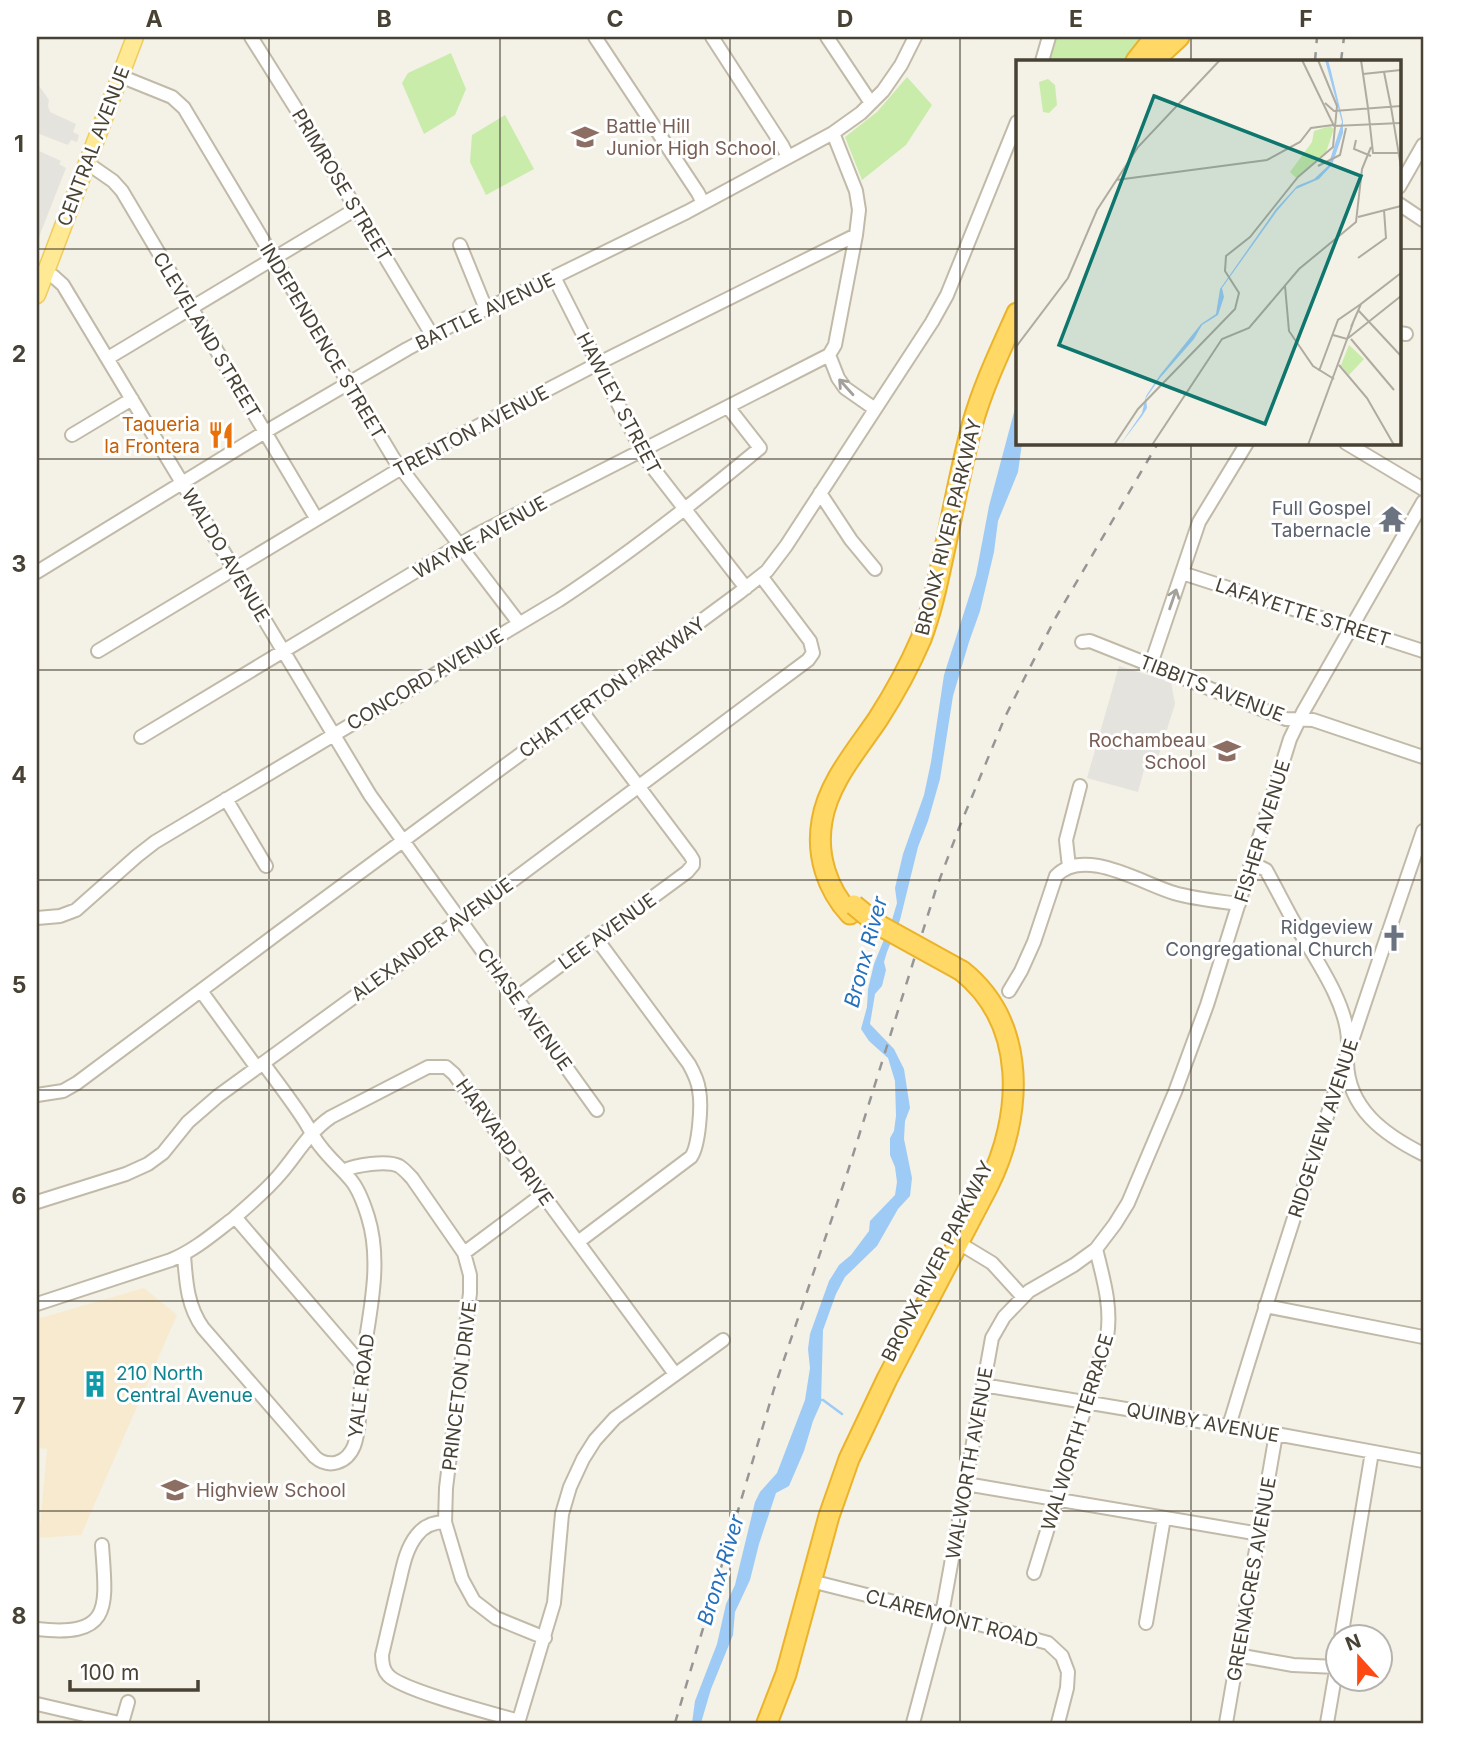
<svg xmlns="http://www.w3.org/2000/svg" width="1460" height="1760" viewBox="0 0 1460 1760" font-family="Inter,sans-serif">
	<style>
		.commercial { fill: #f8eacf }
		.green { fill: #caecab }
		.parking { fill: #e5e3de }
		.water { fill: #9dcbf6 }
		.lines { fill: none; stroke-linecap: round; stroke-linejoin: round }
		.stream { stroke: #9dcbf6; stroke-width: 2.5 }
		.minor-casing { stroke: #c1baa8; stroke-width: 16 }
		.major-casing { stroke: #eecd5b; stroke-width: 19 }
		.highway-casing { stroke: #ebb32a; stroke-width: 23 }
		.minor { stroke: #fff; stroke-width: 12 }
		.major { stroke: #ffe994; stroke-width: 16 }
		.highway { stroke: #ffd866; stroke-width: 19 }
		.rail { stroke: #969696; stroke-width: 2.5; stroke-dasharray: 9 9; stroke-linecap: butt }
		.highway-bridge-casing { stroke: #ebb32a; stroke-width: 23; stroke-linecap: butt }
		.highway-bridge { stroke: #ffd866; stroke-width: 19 }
		.oneway { stroke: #a4a09a }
		.grid { fill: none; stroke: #484234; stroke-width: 2; stroke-opacity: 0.55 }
		.labels { text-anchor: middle; stroke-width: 6; stroke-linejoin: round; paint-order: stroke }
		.education-label { font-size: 19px; fill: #785e54; stroke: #fff; text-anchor: start }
		.street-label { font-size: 19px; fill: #484234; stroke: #fff }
		.food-label { font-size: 19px; fill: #c56008; stroke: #fff; text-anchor: end }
		.worship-label { font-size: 19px; fill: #5b616d; stroke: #fff; text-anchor: end }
		.culture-label { font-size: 19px; fill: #0d838f; stroke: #fff; text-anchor: start }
		.water-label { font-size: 21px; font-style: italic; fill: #2470bd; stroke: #fff }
		.inset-road { fill: none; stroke: #afab9f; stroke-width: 2 }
		.view { fill: #0f766e; fill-opacity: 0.15; stroke: #0f766e; stroke-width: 3.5 }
		.inset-edge { fill: none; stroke: #484234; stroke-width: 3.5 }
		.neatline { fill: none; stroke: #484234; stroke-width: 2.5 }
		.grid-label { font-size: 23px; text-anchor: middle; font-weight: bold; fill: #484234 }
	</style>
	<rect width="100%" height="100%" fill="#f4f1e6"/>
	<!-- commercial -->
	<path class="commercial" d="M144,1288L177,1315L81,1535L39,1538L47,1449L37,1448V1319Z"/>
	<!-- green -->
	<path class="green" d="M1054,37H1149L1131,61H1047L1052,50Z
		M451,53L466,89L455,115L424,134L402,83L408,73Z
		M907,77L932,105L906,145L862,180L845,137L877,112Z
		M505,115L534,169L486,195L470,162L472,135Z"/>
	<!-- parking -->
	<path class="parking" d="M37,83L49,100L48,106L50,112L76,124L73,132L79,135L77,142L71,140L68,145L37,133Z
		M37,150L61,161L59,164L66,168L37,242Z
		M1119,666L1171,682L1175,704L1155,767L1145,766L1138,792L1087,778Z"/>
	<!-- water -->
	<path class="water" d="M1017,401V443H1022L1018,472L998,521L994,552L980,611L969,642L953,696L940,779L928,821L918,847L900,920L887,952L884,962L886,970L882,986L875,994L870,1024L894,1049L904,1069L910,1108L905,1121L904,1139L912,1178L910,1196L898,1209L877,1246L845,1277L836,1294L823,1330L821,1403L813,1421L804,1451L789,1486L776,1493L759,1544L750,1580L735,1612L733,1635L711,1689L701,1723H692L695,1701L717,1644L726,1604L735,1585L755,1502L760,1492L777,1473L805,1400L810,1368L808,1349L810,1334L829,1281L839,1265L851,1255L869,1231L870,1221L895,1195L897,1182L895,1167L890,1155V1138L894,1131L896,1116L895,1081L888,1058L869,1041L861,1029L867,1007L868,989L874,964L892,920L897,903L895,888L903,854L924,795L931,762L944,675L976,575L989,506Z"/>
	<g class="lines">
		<!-- stream -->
		<path class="stream" d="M818,1400H823L842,1414"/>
		<defs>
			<path id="minor" d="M251,37L295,107L432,335
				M595,37L698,193L703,203
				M712,37L782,145L788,157
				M827,37L871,103
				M1042,61L1049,37
				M120,76L172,97L184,108L394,459L519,623
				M87,163L113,181L122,191L316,518
				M1399,187L1423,145
				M1399,204L1423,220
				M460,245L486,309
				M45,273L53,276L63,285L370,795L597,1110
				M554,277L646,459L746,588
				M1399,333L1406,334
				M829,355L838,378L845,388L875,409
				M108,358L356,209
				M72,435L132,399
				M1346,443L1423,489
				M820,493L851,540L875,569
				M37,572L265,432L407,349L456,323L554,277L687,212L833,133L861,113L883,91L901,65L915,37
				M1182,573L1423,651
				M1082,642L1090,641L1286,719L1313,720L1423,757
				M98,651L428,452L597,364L856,235
				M1151,664L1199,522L1247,443
				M141,737L476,535L829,355L835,345L856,235L859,210L856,191L833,133
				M226,799L266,866
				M1252,863L1266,870C1276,888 1285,906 1295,924C1314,957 1349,1005 1348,1044
				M1069,867L1066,840L1080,786
				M37,918L60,916L76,910L137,856L155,842L559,600C629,554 695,502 760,448L728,407
				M201,991L257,1068
				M1009,991L1021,971L1034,942L1056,876C1084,846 1143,884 1174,893C1195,899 1217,901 1239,904
				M517,997L687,872L693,865V860L690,855L581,710
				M1347,1062C1348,1109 1385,1135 1423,1154
				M37,1095L63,1091L77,1083L278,933L739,593L767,571L786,546L932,322L947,295L1017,122
				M343,1171C355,1165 387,1160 399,1166C404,1169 408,1174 412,1178L464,1253L470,1275V1293L446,1488L445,1522L462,1579L474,1601L496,1618L545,1638
				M37,1202L126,1174L148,1164L163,1153L188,1122L218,1096L461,919L808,660L813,653L810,641L761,576
				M235,1217L362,1365
				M578,1242L691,1157C699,1146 702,1105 699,1090C698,1081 694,1073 689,1064L596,938
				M959,1243L992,1263L1023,1297
				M464,1253L543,1194
				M184,1255C186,1281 187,1306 203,1328L315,1457C329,1469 347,1463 354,1446C361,1428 360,1387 362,1366C368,1318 383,1265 368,1217C364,1204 359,1189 350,1179C341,1168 330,1159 321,1147C314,1139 310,1129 304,1120C291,1100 277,1082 263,1063
				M37,1304L171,1260C195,1250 213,1234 234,1218C250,1204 267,1190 281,1173C297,1154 310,1131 331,1117L428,1067H446L454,1074L675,1374
				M1265,1306L1423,1337
				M983,1385L1276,1434L1423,1461
				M1229,1426C1289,1227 1355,1029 1423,831
				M966,1484L1260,1534
				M445,1522C433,1522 424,1526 417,1535C404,1551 402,1573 397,1591C392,1612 387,1634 382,1655C382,1662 383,1670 388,1675C401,1690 494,1714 519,1721
				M1034,1573L1107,1337C1112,1306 1103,1278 1096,1249
				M811,1581L942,1614L1048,1643L1062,1656L1068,1672L1067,1688L1058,1723
				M1146,1623L1164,1518
				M37,1629C114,1638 106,1605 102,1545
				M1341,1638L1372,1452
				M1237,1655L1293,1665L1336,1667
				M37,1704L119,1723
				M122,1723L128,1702
				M518,1723L554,1603L562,1514L570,1487L583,1459L595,1440L615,1418L723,1340
				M913,1723L942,1614L992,1338L1004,1317L1029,1291L1074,1265L1096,1249L1115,1224L1128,1203L1175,1092L1207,1005L1290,739L1303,712L1423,502
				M1226,1723L1276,1434
				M1327,1723L1338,1659"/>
			<path id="major" d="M37,295L135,37"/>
			<path id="highway" d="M1136,61L1155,37
				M1153,61L1179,37
				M850,914C827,889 816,855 822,821C828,783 857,750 878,719C894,694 909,667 921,639C931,613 937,585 943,557C953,512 961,466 973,422C984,384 1001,349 1017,313
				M767,1723L786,1674L829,1516L849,1459L887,1379L988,1186C1023,1116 1028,1024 962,971"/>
		</defs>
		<!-- minor casing -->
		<use href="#minor" class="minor-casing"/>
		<!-- major casing -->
		<use href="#major" class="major-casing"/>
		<!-- highway casing -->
		<use href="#highway" class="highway-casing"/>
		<!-- minor -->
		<use href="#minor" class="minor"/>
		<!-- major -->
		<use href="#major" class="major"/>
		<!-- highway -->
		<use href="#highway" class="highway"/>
		<!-- rail -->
		<path class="rail" d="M1315,61L1317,37
			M1341,61L1344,37
			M675,1723L774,1389L847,1174L936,889L959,828L1005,717L1025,677L1056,617L1158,443"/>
		<defs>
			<path id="highway-bridge" d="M854,905L877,924L962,971"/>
		</defs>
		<!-- highway-bridge casing -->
		<use href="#highway-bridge" class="highway-bridge-casing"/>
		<!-- highway-bridge -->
		<use href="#highway-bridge" class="highway-bridge"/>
	</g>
	<!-- one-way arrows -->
	<defs><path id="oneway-shaft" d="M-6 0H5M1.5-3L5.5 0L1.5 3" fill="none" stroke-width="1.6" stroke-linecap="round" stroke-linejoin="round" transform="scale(1.75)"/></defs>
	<g class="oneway">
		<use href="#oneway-shaft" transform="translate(846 387) rotate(-132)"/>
		<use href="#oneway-shaft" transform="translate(1173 599) rotate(-71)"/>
	</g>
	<!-- grid -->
	<path class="grid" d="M269,37V1723M500,37V1723M730,37V1723M960,37V1723M1191,37V61M37,249H1017M1399,249H1423M1191,443V1723M37,459H1423M37,670H1423M37,880H1423M37,1090H1423M37,1301H1423M37,1511H1423"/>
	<!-- icons -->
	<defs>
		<symbol id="school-bare" viewBox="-9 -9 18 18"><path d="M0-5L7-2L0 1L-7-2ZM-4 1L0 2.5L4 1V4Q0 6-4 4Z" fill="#8d6e63" stroke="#fff" stroke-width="2.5" paint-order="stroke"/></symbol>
		<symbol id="restaurant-bare" viewBox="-9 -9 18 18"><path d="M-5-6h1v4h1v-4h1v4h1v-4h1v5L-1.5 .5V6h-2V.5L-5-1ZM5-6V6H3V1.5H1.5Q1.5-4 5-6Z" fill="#e8710a" stroke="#fff" stroke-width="2.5" paint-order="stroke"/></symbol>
		<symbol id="temple-bare" viewBox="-9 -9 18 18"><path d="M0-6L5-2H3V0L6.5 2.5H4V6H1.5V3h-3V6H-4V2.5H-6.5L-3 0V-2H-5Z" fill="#6b7280" stroke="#fff" stroke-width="2.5" paint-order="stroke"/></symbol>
		<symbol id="church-bare" viewBox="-9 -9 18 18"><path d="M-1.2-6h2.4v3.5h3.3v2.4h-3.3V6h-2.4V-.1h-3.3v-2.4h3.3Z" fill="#6b7280" stroke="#fff" stroke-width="2.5" paint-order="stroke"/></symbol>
		<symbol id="building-bare" viewBox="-9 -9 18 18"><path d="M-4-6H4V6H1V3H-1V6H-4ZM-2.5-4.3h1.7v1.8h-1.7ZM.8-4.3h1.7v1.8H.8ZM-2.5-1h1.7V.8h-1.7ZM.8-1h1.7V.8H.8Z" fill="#0f9aa8" stroke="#fff" stroke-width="2.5" paint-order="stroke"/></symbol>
	</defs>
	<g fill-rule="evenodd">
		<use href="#school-bare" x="566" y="118" width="38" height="38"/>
		<use href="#restaurant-bare" x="202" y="416" width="38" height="38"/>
		<use href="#temple-bare" x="1373" y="500" width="38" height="38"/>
		<use href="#school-bare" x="1208" y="732" width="38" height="38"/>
		<use href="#church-bare" x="1375" y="919" width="38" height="38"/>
		<use href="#building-bare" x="76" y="1365" width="38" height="38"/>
		<use href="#school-bare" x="156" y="1471" width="38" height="38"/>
	</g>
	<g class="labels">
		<!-- education labels -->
		<g class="education-label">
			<text x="606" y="133">Battle Hill<tspan x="606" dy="22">Junior High School</tspan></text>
			<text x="1206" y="747" text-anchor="end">Rochambeau<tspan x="1206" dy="22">School</tspan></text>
			<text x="196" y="1497">Highview School</text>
		</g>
		<!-- street labels -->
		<g class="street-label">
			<text transform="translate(93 146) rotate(-69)" y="7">CENTRAL AVENUE</text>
			<text transform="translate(342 185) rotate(59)" y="7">PRIMROSE STREET</text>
			<text transform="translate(485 311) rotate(-26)" y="7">BATTLE AVENUE</text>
			<text transform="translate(207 335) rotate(59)" y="7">CLEVELAND STREET</text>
			<text transform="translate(323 341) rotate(59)" y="7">INDEPENDENCE STREET</text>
			<text transform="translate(619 403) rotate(62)" y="7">HAWLEY STREET</text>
			<text transform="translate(471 431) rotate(-28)" y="7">TRENTON AVENUE</text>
			<text transform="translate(948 527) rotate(-76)" y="7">BRONX RIVER PARKWAY</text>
			<text transform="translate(480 537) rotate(-29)" y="7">WAYNE AVENUE</text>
			<text transform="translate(226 555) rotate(59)" y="7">WALDO AVENUE</text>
			<text transform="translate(1303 612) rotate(18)" y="7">LAFAYETTE STREET</text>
			<text transform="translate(425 679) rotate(-31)" y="7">CONCORD AVENUE</text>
			<text transform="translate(612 687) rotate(-36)" y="7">CHATTERTON PARKWAY</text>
			<text transform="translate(1212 688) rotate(21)" y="7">TIBBITS AVENUE</text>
			<text transform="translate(1262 831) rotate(-73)" y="7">FISHER AVENUE</text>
			<text transform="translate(607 931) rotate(-36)" y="7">LEE AVENUE</text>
			<text transform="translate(432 939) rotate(-36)" y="7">ALEXANDER AVENUE</text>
			<text transform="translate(525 1009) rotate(54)" y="7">CHASE AVENUE</text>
			<text transform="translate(1323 1128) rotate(-72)" y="7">RIDGEVIEW AVENUE</text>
			<text transform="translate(505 1142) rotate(54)" y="7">HARVARD DRIVE</text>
			<text transform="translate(937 1261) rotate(-63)" y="7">BRONX RIVER PARKWAY</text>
			<text transform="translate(361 1386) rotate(-83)" y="7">YALE ROAD</text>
			<text transform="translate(459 1386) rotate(-83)" y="7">PRINCETON DRIVE</text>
			<text transform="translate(1203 1422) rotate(10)" y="7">QUINBY AVENUE</text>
			<text transform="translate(1077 1432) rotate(-73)" y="7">WALWORTH TERRACE</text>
			<text transform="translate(969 1463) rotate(-80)" y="7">WALWORTH AVENUE</text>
			<text transform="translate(1251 1579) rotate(-80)" y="7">GREENACRES AVENUE</text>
			<text transform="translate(952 1618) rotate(15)" y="7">CLAREMONT ROAD</text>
		</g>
		<!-- food labels -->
		<g class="food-label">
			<text x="200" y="431">Taqueria<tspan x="200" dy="22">la Frontera</tspan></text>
		</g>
		<!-- worship labels -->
		<g class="worship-label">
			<text x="1371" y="515">Full Gospel<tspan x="1371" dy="22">Tabernacle</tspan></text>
			<text x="1373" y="934">Ridgeview<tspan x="1373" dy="22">Congregational Church</tspan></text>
		</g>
		<!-- culture labels -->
		<g class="culture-label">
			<text x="116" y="1380">210 North<tspan x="116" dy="22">Central Avenue</tspan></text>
		</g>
		<!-- water labels -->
		<g class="water-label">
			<text transform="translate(866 952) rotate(-75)" y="7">Bronx River</text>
			<text transform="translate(721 1570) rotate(-73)" y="7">Bronx River</text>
		</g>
	</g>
	<!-- overview -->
	<g transform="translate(1016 60)">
		<rect width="385" height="385" fill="#f4f1e6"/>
		<path d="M32,19L39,25L41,45L33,53L27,52L23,22ZM314,66L318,69L310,92L280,118L274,112L296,82L298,71ZM333,285L348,299L333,315L325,305Z" fill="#caecab"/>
		<path d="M309,0H312L315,11L327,61V73L316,105L303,119L280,129L261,151L206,228L208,237L202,255L186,265L178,279L144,318L130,338L131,348L126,356L104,385L126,353L130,336L144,315L185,264L200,254L204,229L260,149L281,126L298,119L312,106L326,62Z" fill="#9dcbf6"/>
		<path class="inset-road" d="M286,0L318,66L385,63M345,0L352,48M368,12L375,47M347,14L385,10M309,43L318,51L385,46M375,47L385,107M352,48L357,93H385M340,80L338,89L355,96M302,106L324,95L330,68M100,120L251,100L284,82L295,68L317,65M342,157L385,146M342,198L370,178L368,150M269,226L273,271L297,306L318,319M342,250L385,296M335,267L345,244L385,213M317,275L331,279L385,236M335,279L378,330M0,287L52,218L81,150L122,87L204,0M323,305L351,338L378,385M303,311L322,260L345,244M98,385L122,349L219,249L223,233L209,211L210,196L234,177L282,117L317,87L321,46L302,0M136,385L206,279L233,268L283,209L340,162L346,109L355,87M292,385L337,263"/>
		<path class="view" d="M138,36L345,116L249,364L43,285Z"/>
		<rect width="385" height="385" class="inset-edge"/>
	</g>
	<!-- border -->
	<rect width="1460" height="1760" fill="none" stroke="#ffffff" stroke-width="77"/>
	<!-- north arrow -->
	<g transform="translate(1359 1658) rotate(339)"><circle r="33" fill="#ffffff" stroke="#b6b3ae" stroke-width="2"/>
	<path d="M0-5L12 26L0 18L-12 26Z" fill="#ff4912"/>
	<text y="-10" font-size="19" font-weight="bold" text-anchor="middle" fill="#484234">N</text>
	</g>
	<!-- scale -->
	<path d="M70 1680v10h128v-10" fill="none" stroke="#484234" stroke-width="3.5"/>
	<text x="80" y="1680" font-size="21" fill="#484234" stroke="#ffffff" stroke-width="5" paint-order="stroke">100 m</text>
	<rect x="38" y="38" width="1384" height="1684" class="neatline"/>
	<g class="grid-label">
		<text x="154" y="27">A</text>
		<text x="384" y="27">B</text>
		<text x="615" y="27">C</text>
		<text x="845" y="27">D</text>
		<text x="1076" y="27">E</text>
		<text x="1306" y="27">F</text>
		<text x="19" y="152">1</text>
		<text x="19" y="362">2</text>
		<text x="19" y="572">3</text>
		<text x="19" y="783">4</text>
		<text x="19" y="993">5</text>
		<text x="19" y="1204">6</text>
		<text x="19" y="1414">7</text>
		<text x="19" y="1624">8</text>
	</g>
</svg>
